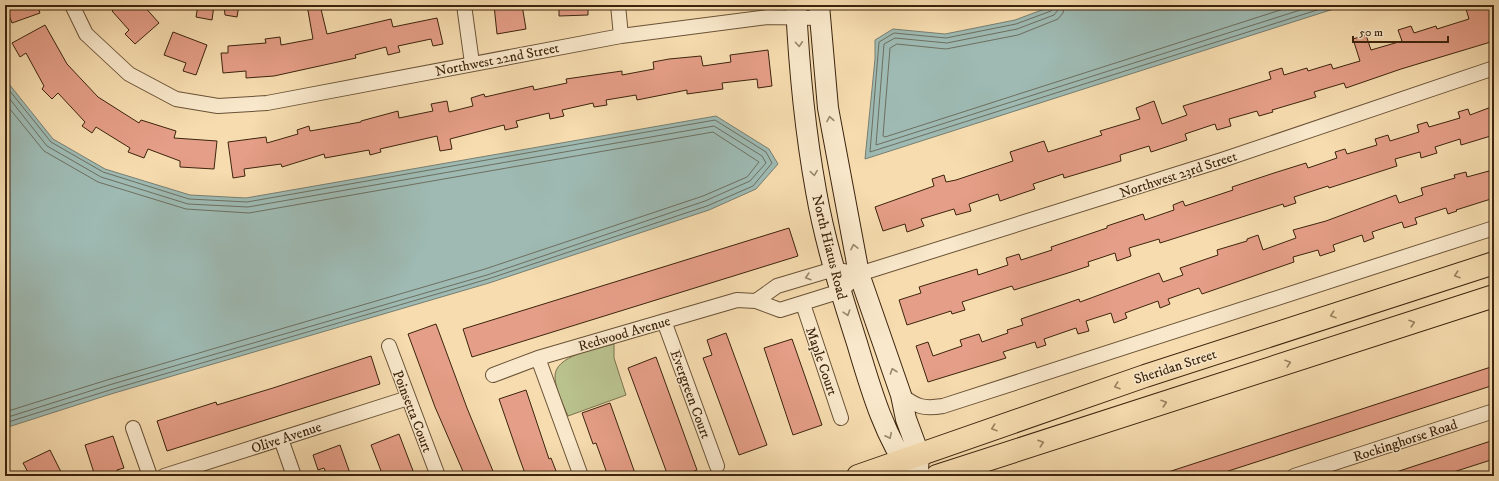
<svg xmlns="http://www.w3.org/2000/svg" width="1499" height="481" viewBox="0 0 1499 481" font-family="'IM FELL DW Pica',serif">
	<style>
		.green { fill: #b9c18d; stroke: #7a724d }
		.water { fill: #9ebab3; stroke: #777e71 }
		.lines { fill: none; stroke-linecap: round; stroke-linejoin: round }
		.shore { stroke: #6d6f60; stroke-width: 1 }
		.building { fill: #e59e87; stroke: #3c240d }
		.street-casing { stroke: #6a5236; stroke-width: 16 }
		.secondary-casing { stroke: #3c240d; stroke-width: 22 }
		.primary-casing { stroke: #3c240d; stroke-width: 24 }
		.street { stroke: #f9e8cb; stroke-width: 14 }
		.secondary { stroke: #f9e8cb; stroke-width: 20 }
		.primary { stroke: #f6dcaf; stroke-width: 22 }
		.oneway { stroke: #9a866c }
		.oneway2 { stroke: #99805e }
		.labels { text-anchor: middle; stroke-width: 3; stroke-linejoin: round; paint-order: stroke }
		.street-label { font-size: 14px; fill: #3c240d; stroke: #f9e8cb }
	</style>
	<rect width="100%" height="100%" fill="#f6dcaf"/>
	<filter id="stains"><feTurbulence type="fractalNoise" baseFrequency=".005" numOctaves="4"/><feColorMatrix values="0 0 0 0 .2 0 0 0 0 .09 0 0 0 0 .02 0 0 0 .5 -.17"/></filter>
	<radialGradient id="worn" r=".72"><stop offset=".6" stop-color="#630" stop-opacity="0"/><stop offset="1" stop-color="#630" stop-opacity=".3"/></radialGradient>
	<!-- green -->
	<path class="green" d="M614,344V358L626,395L568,416C563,404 556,391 555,378C553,355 597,349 614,344Z"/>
	<!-- water -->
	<path class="water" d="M1055,5H1346L865,159L875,59V40L893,29L945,34L1015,20Z
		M5,79L53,139L105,169L190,195L246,198L716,116L769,149L778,164L756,189L709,210L489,283L111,394L5,428Z"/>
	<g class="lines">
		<!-- shore -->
		<path class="shore" d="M1054,5L1051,11L1016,24L946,38L894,33L879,42L870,152L1333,5
			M1059,5L1058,10L1054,15L1017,29L947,43L895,38L884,44L876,145L1316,5
			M1065,5L1063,13L1058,19L1018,35L946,49L897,44L890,48L883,136L885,137L1296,5
			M5,85L51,142L103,172L189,199L247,202L715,120L766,152L772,163L753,186L707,206L488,279L110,390L5,423
			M5,93L47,146L101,177L188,204L248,207L714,126L762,156L766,163L750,181L705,201L487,275L109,385L5,418
			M5,103L44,151L98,182L186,209L249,213L713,132L759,162L747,177L703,196L485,269L107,380L5,412"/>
	</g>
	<!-- building -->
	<path class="building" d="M5,5H37L40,13L12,23Z
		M118,5H143L159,23L135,44L125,34L129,30L112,11Z
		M198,5H214L212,20L196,17Z
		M224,5H239L237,17L225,15Z
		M307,5H320L327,34L391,19L393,27L437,18L443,44L433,46L431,39L398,46L400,52L388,55L386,47L355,55L356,58L274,76L246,78V71L223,73L221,53H228V46L266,43L265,39L280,37L281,45L313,39Z
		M494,5H522L526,29L497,34Z
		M559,5H588V15L559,16Z
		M1479,5H1494V41L1401,69L1346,88L1344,83L1314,92L1316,97L1272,110L1273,112L1259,116L1257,111L1229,119L1231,126L1217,130L1215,124L1185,134L1187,140L1151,152L1149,146L1120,155L1121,161L1064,178L1063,174L1033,184L1035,189L1023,193L1000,201L998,194L969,204L971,211L956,215L954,209L921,219L924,226L907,232L905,224L883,231L875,207L934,186L932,179L944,175L946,182L956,180L1013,161L1010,152L1044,141L1048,152L1102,135L1100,131L1140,119L1136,108L1154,101L1162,124L1187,115L1183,106L1271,79L1269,72L1282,68L1284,75L1307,68L1308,71L1331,64L1333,69L1360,61L1353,39L1366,35L1371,50L1402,41L1398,30L1411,26L1414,33L1436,26L1437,29L1469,19L1466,9Z
		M45,25L67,64L98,97L139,123L141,120L176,131L174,138L217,141L214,169L180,167V161L148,149L144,158L128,152L130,148L96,127L92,133L82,126L85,122L58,93L52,99L42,89L44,86L26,53L20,57L12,43Z
		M173,32L207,45L196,75L183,71L186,63L164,55Z
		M768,50L772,86L758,88L757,79L722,83L723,89L687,94V90L637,100L636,95L606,100L607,105L594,107L593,103L562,110L564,116L550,119L549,113L516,121L518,127L505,130L504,125L450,139L452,149L440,151L437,136L380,149L381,152L370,155L369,150L325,158L324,154L282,167L281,164L244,169L245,176L233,178L228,142L266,137L267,143L298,134L297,130L309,126L310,131L361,122V121L398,111L399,118L433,111L431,104L447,101L449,112L473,106L471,98L484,94L485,97L533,86L534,90L567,83L566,79L622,71V75L654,69L653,62L669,59L701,56L703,66L731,62L730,55Z
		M1494,106V135L1461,145L1460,139L1435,147L1437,153L1421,158L1420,152L1395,159L1397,166L1329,188L1328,186L1294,197L1296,203L1284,207L1283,204L1160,243L1159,239L1129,248L1131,256L1117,261L1115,253L1088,262L1089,266L1068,273L1014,290L1012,286L962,302L965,310L952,314L951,311L907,325L899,300L921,293L919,287L977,269L978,275L1008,265L1006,258L1019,254L1021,260L1052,250L1051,247L1107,228V226L1143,214L1145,220L1174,210L1173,205L1183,201L1185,206L1233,190L1232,187L1274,173L1306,163L1308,168L1337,158L1335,152L1345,149L1347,154L1377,145L1375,139L1388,135L1390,141L1419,132L1417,125L1427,122L1429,127L1460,118L1458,112L1468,109L1470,115Z
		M1489,171L1494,188V198L1456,210L1457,211L1448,214L1446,208L1415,218L1417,224L1404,228L1402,222L1372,232L1374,238L1364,242L1362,235L1333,245L1335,251L1320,256L1318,250L1293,257L1294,262L1202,294L1199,288L1168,299L1170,304L1160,308L1158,301L1125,313L1127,318L1114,323L1111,313L1086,321L1089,331L1078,334L1076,328L1044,339L1046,345L1037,348L1035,342L1003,352L1006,358L928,382L916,346L928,342L933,356L962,346L960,340L979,334L982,342L1008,333L1007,330L1023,325L1021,319L1079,299L1080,302L1159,273L1163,282L1183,275L1180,268L1218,255L1217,250L1247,241V239L1258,235L1263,250L1296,238L1293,230L1326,221L1396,195L1399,203L1423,195L1421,188L1455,178L1454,175L1466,172L1467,177Z
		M789,228L798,256L472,357L463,329Z
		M436,324L467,408L495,476H465L435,407L408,334Z
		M726,333L767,445L739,455L703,358L712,355L707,340Z
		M792,339L822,425L793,435L764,348Z
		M371,356L380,384L167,451L157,421L216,402L217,405L273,388Z
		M656,357L697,470L681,476H668L628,368Z
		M1494,366V385L1213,476H1162V474Z
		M526,390L549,459L551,458L558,476H526L519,457L499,399Z
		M610,403L636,476H608L596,443L593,444L582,413Z
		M399,434L415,476H383L371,445Z
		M113,436L124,468L117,470L119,476H95L85,445Z
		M1494,440V459L1441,476H1390V474Z
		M340,445L351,476H327L324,468L318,470L313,455Z
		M50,450L63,476H30L23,463Z"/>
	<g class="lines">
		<defs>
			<path id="street" d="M72,5L86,34L129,74L176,99L218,106L267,103L621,36L768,17L819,18
				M464,5L472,63
				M618,5L621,36
				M756,301L777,286L834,269L859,274
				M803,304L841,418
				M664,321L717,466
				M389,346L438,476
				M538,358L581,476
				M493,375L538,358L737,300L756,301L780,310L841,291L859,274L1222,160L1494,68
				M901,395C917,407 923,409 943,406L1494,228
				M133,428L150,476
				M281,439L294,476
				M164,476L408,398
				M1294,476L1494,411"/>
			<path id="secondary" d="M796,5C799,67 805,130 816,191C825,243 841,293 857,343C871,390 884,436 913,476
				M819,5L828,108L859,274L901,395L906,419L919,454L918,470"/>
			<path id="primary" d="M858,476L1145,376L1494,263
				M937,476L1494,296"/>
		</defs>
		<!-- street casing -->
		<use href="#street" class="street-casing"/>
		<!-- secondary casing -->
		<use href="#secondary" class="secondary-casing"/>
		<!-- primary casing -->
		<use href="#primary" class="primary-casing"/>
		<!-- street -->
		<use href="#street" class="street"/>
		<!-- secondary -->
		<use href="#secondary" class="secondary"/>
		<!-- primary -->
		<use href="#primary" class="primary"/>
	</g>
	<!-- one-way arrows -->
	<defs><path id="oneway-chevron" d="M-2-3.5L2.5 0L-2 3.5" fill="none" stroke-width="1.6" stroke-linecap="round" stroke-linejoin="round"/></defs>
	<g class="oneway">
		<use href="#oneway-chevron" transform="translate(799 44) rotate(86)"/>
		<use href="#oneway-chevron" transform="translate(830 119) rotate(-100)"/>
		<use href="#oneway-chevron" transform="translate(814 173) rotate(82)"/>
		<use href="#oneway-chevron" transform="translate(854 247) rotate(-102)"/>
		<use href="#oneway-chevron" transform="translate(808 277) rotate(163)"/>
		<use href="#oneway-chevron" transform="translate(847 313) rotate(73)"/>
		<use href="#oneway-chevron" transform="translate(893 371) rotate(-109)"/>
		<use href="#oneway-chevron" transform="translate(889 436) rotate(64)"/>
	</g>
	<g class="oneway2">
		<use href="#oneway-chevron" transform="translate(1457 275) rotate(162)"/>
		<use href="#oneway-chevron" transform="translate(1333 315) rotate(162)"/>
		<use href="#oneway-chevron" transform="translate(1412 323) rotate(-18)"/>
		<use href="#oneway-chevron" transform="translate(1288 363) rotate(-18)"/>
		<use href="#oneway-chevron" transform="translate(1117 386) rotate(161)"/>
		<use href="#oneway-chevron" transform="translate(1164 403) rotate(-18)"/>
		<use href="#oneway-chevron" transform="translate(994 428) rotate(161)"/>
		<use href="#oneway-chevron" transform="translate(1041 443) rotate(-18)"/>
	</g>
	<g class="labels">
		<!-- street labels -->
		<g class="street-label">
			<text transform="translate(497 59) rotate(-11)" y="5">Northwest 22nd Street</text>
			<text transform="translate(1178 174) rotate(-18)" y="5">Northwest 23rd Street</text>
			<text transform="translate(830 247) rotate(76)" y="5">North Hiatus Road</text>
			<text transform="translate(624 333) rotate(-16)" y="5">Redwood Avenue</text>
			<text transform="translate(822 361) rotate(71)" y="5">Maple Court</text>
			<text transform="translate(1175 366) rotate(-18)" y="5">Sheridan Street</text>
			<text transform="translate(691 394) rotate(70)" y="5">Evergreen Court</text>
			<text transform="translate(413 411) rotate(69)" y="5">Poinsetta Court</text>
			<text transform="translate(286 437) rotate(-18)" y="5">Olive Avenue</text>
			<text transform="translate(1405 440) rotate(-18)" y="5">Rockinghorse Road</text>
		</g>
	</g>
	<!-- margin -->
	<rect width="1499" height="481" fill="none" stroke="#f6dcaf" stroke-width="20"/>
	<rect x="6" y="6" width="1487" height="469" fill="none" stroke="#3c240d" stroke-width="2"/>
	<rect x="10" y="10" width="1479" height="461" fill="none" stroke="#3c240d"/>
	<!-- scale -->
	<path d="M1353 36v6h95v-6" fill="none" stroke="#3c240d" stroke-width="2"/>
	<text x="1359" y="36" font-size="12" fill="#3c240d" stroke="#f9e8cb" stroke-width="3" paint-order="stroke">50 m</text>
	<rect width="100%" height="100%" filter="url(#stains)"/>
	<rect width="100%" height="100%" fill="url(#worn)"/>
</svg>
